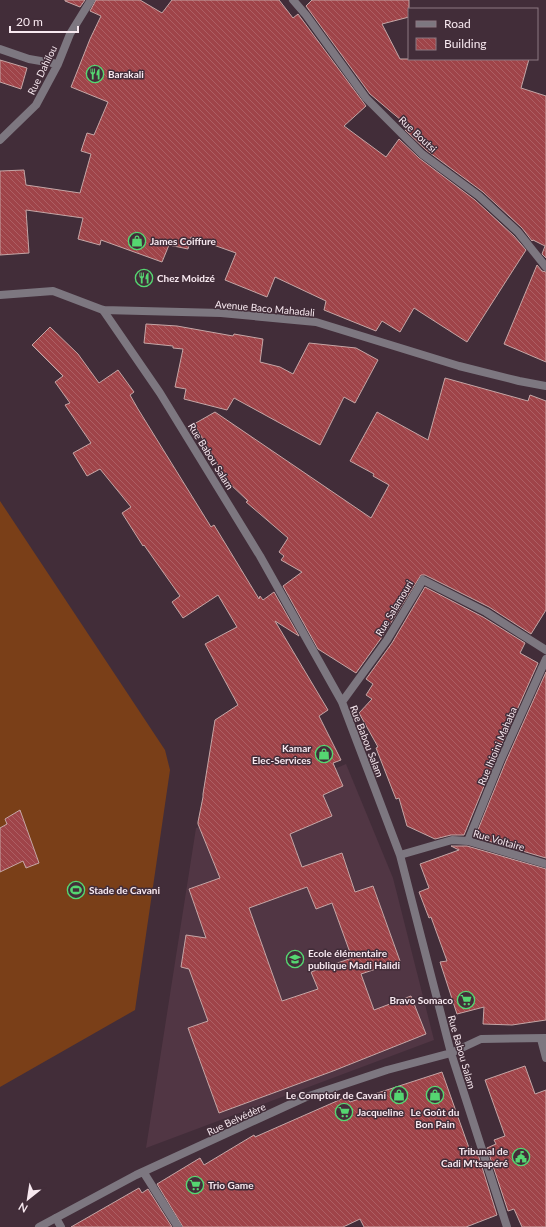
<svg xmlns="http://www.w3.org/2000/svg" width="546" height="1227" viewBox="0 0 546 1227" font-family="Lato,sans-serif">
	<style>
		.built { fill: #513644 }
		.grass { fill: #7a3f18 }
		.building { fill: url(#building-back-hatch); stroke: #c5a6a6; fill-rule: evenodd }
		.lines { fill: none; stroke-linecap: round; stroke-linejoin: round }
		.service { stroke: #7d7780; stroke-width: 8 }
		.minor { stroke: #7d7780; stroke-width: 8 }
		.tertiary { stroke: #7d7780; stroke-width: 8 }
		.labels { text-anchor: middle; stroke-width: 3; stroke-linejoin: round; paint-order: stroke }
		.street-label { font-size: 10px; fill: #f8e9f0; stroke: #422d39 }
		.poi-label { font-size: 10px; font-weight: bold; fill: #f8e9f0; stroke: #422d39; text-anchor: start }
	</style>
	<defs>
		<pattern id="building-back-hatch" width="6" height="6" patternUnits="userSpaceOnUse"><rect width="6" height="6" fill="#9f4449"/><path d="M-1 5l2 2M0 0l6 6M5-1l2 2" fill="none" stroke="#ad5f64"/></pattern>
	</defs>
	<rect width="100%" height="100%" fill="#422d39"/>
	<!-- built -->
	<path class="built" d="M346,764L393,878L434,1040L146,1148L196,828Z"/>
	<!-- grass -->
	<path class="grass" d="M0,501L165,750L170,770L135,1010L0,1087Z"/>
	<!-- building -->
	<path class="building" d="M65,0H85L80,7L65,1Z
		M96,0H140L162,13L172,0H279L293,18L298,14L366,106L344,126L386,157L399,139L419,158L475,200L514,236L526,250L467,342L414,308L400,332L382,321L376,331L324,310L326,301L275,277L267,297L225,280L236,253L191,237L188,249L169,245L162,262L101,240L100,245L78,239L83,218L26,210L29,253L0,255V171L24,170L26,185L80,193L91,154L81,151L87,133L94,135L108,102L71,87L90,39L101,16L90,11Z
		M312,0H409V17L382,24L400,59H529L521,88L546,96V258L542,254L545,246L533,240L532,241L522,228L483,192L426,150L405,130L408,126L370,94L306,6Z
		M0,60L27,68L21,89L0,82Z
		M537,265L542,271L546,272V362L504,344Z
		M146,324L177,326L233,336L234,334L263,339L260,362L280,367L293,374L309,343L356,348L378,360L355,403L344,397L320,445L234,398L227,410L184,399L186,389L175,387L183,349L173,348V346L144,343Z
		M50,327L78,354L99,383L118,370L134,392L130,395L138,409L211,527L214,525L259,599L260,596L263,600L274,592L299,636L275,621L328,710L319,716L341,760L333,763L343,786L323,795L332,816L290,834L302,867L342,853L355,892L373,886L400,961L361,974L374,1010L411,996L426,1034L333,1071L219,1113L188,1028L208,1021L189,969L181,967L186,935L206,938L189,889L220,878L198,824V822L203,797V794L215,720L238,705L205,644L237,627L218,595L183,618L172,602L180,596L144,545L143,546L122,513L131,507L100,469L87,476L73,453L91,443L65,405L70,403L55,382L63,376L32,345ZM307,887L316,909L332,903L352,958L311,972L318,989L282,1001L249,908Z
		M445,378L528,401L530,395L546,401V610L531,634L489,607L425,575H421L382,637L356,673L318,649L283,586L302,572L281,560L284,556L279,552L288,538L246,502L248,501L228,482L194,424L215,412L371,518L389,485L373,476L374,474L350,461L377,412L428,440Z
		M425,587L483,617L525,643L520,653L538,663L496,757L464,835H451L435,839L407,826L399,798L396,799L376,748L378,747L359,713L372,699L366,695L373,684L366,679L392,643Z
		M546,672V858L475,837L506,761Z
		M20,810L39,863L26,868L23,861L0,872V828L7,824L5,819Z
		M451,846H467L546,869V1020L512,1025L483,1024L484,1007L457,1014L440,962L447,961L431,917L429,918L419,892L429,888L420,864L459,850Z
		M525,1066L535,1094L546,1090V1227H522L514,1209L508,1211L487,1148L496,1144L494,1140L505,1136L485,1080Z
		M442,1072L469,1148L472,1147L474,1152L477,1151L497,1215L466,1227H364L360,1219L343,1227H183L157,1184L200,1158L204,1165L254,1135L255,1137L346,1097L350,1102Z
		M139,1188L142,1193L148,1189L172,1227H71Z"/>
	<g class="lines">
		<!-- service -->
		<path class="service" d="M541,1039L546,1058
			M56,1218L61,1227"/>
		<!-- minor -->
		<path class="minor" d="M293,0L306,15L366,98L422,154L479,196L518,232L546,267
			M0,49L29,59L58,64
			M0,140L36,105L58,64L70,34L91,0
			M103,310L160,393L260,556L342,702L400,855L451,1053L507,1227
			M342,702L387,640L423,580L486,612L546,650
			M468,841L501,759L546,659
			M400,855L452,840L468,841L546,864
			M144,1173L178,1227
			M39,1227L136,1175L306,1097L387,1070L451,1053L481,1039L546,1038"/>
		<!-- tertiary -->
		<path class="tertiary" d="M0,295L53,291L103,310L221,313L316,322L459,366L519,381L546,386"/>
	</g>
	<!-- icons -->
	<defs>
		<symbol id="restaurant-ring" viewBox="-11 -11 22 22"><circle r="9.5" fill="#422d39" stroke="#55d671" stroke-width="1.5"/><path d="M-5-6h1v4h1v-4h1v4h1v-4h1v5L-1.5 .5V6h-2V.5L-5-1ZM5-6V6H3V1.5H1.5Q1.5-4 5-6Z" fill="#55d671"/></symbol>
		<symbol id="shop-ring" viewBox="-11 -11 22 22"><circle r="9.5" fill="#422d39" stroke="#55d671" stroke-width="1.5"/><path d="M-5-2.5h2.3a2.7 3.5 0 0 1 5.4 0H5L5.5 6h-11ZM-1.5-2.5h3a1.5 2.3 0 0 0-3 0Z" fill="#55d671"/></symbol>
		<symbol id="stadium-ring" viewBox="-11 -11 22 22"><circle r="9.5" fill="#422d39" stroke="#55d671" stroke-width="1.5"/><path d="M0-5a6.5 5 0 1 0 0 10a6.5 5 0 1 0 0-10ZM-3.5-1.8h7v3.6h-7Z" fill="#55d671"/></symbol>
		<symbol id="school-ring" viewBox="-11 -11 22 22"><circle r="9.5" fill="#422d39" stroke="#55d671" stroke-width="1.5"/><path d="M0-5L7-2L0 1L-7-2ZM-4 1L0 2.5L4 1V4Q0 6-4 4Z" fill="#55d671"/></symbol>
		<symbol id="supermarket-ring" viewBox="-11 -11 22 22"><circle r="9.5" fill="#422d39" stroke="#55d671" stroke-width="1.5"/><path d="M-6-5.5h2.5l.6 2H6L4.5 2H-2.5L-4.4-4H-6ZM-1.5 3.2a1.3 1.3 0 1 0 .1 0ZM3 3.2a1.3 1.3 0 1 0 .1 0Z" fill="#55d671"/></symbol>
		<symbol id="civic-ring" viewBox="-11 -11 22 22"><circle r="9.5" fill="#422d39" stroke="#55d671" stroke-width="1.5"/><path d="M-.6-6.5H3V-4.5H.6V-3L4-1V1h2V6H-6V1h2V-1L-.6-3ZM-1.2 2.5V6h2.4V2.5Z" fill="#55d671"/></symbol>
	</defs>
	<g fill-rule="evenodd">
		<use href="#restaurant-ring" x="85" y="64" width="20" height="20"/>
		<use href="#shop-ring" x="127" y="231" width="20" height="20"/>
		<use href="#restaurant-ring" x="134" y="268" width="20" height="20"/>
		<use href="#shop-ring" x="314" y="744" width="20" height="20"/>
		<use href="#stadium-ring" x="66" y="880" width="20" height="20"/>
		<use href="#school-ring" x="285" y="949" width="20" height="20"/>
		<use href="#supermarket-ring" x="456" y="990" width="20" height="20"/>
		<use href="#shop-ring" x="389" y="1085" width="20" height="20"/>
		<use href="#shop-ring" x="425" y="1085" width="20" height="20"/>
		<use href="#supermarket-ring" x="334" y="1102" width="20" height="20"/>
		<use href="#civic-ring" x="511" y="1147" width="20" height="20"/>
		<use href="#supermarket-ring" x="185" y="1175" width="20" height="20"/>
	</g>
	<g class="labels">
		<!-- street labels -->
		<g class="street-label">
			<text transform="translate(42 70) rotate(-64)" y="4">Rue Dahilou</text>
			<text transform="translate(418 134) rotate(43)" y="4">Rue Boutsi</text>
			<text transform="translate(265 308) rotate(5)" y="4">Avenue Baco Mahadali</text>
			<text transform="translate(211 456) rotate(58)" y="4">Rue Babou Salam</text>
			<text transform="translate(394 608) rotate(-59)" y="4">Rue Salamouri</text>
			<text transform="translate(367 741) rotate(69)" y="4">Rue Babou Salam</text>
			<text transform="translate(497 746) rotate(-67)" y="4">Rue Ihioini Mahaba</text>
			<text transform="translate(499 840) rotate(16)" y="4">Rue Voltaire</text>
			<text transform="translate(462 1052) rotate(74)" y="4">Rue Babou Salam</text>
			<text transform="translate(236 1119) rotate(-25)" y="4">Rue Belvédère</text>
		</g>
		<!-- poi labels -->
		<g class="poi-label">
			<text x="108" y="78">Barakali</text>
			<text x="150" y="245">James Coiffure</text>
			<text x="157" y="282">Chez Moidzé</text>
			<text x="311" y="752" text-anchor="end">Kamar<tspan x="311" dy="12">Elec-Services</tspan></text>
			<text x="89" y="894">Stade de Cavani</text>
			<text x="308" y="957">Ecole élémentaire<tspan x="308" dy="12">publique Madi Halidi</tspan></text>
			<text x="453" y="1004" text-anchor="end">Bravo Somaco</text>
			<text x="386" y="1099" text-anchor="end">Le Comptoir de Cavani</text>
			<text x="357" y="1116">Jacqueline</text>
			<text x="435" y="1116" text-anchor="middle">Le Goût du<tspan x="435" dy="12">Bon Pain</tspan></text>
			<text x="508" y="1155" text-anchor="end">Tribunal de<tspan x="508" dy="12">Cadi M'tsapéré</tspan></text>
			<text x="208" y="1189">Trio Game</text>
		</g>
	</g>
	<!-- legend -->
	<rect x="408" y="8" width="130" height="52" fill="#422d39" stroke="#8b7882"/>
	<rect x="416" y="21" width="20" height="6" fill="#7d7780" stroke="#8b7882"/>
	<text x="444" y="28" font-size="12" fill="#f8e9f0">Road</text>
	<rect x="416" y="38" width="20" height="12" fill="url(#building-back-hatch)" stroke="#8b7882"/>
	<text x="444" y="48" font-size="12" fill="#f8e9f0">Building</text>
	<!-- north arrow -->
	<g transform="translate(28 1199) rotate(210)" stroke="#422d39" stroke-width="3" paint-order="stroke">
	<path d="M0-3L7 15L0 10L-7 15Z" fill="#f8e9f0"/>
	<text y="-6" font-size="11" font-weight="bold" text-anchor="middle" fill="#f8e9f0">N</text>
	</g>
	<!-- scale -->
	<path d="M10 26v6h68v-6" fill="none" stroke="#f8e9f0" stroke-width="2"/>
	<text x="16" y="26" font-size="12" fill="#f8e9f0" stroke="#422d39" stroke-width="3" paint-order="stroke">20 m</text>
</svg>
